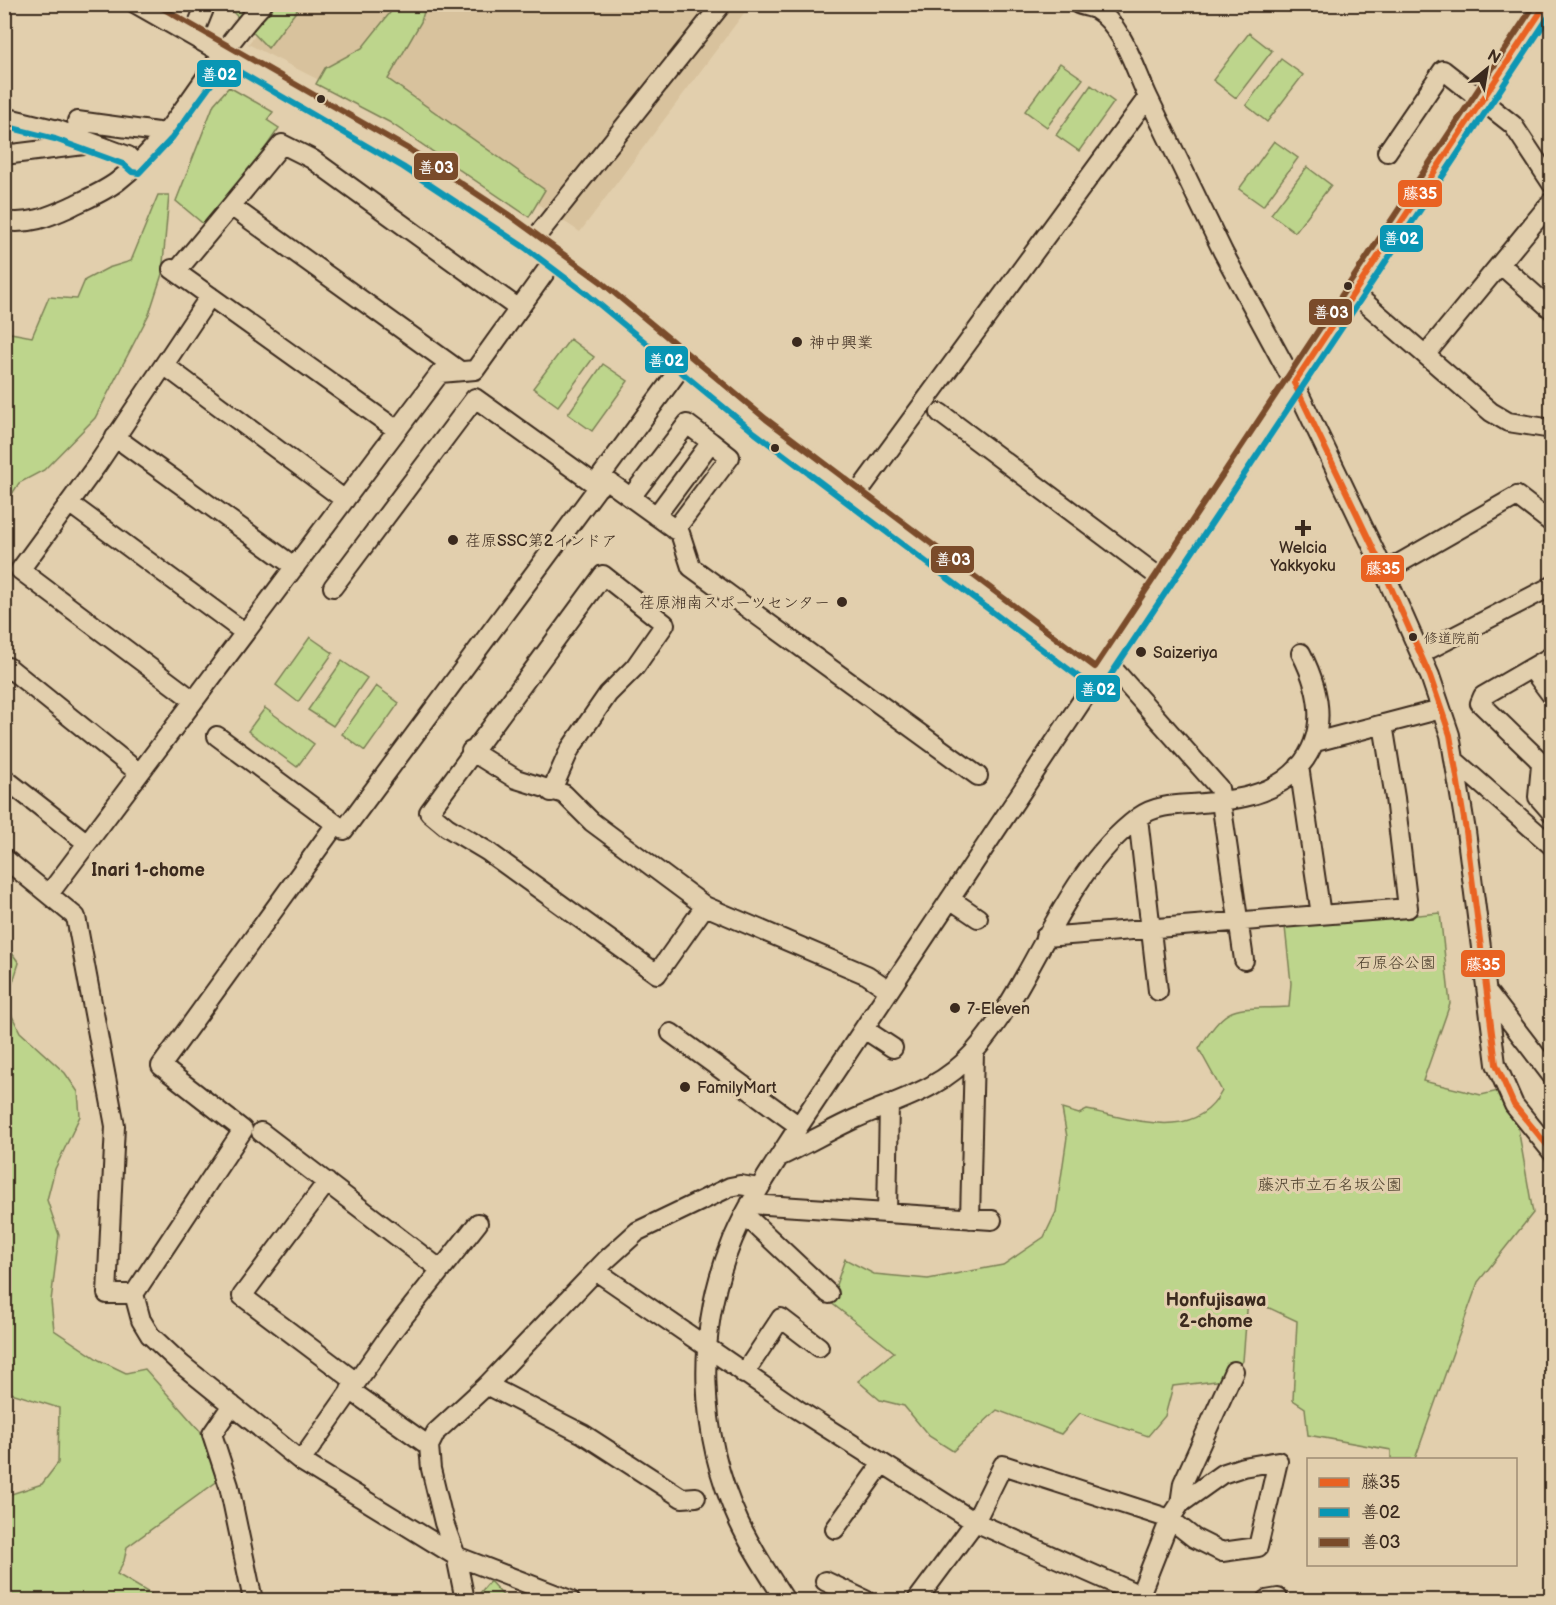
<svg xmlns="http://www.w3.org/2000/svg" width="1556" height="1605" viewBox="0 0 1556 1605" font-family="'Balsamiq Sans','Klee One',sans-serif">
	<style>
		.built { fill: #d8c29d }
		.green { fill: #bdd58c; stroke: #7c8055; stroke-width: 1.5 }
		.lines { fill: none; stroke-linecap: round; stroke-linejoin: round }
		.minor-casing { stroke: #3b2a1e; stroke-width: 22 }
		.minor { stroke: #e2cfad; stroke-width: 18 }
		.bus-1-casing { stroke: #e2cfad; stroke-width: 10 }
		.bus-2-casing { stroke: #e2cfad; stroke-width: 10 }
		.bus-3-casing { stroke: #e2cfad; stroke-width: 10 }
		.bus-1 { stroke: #e96222; stroke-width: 6 }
		.bus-2 { stroke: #0996b4; stroke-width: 6 }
		.bus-3 { stroke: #7a4b2a; stroke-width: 6 }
		.bus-dot { fill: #3b2a1e; stroke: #e2cfad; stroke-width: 2 }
		.labels { text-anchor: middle; stroke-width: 6; stroke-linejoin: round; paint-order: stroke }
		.bus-label { font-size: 14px; fill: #3b2a1e; stroke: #e2cfad; text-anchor: start }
		.poi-label { font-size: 16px; fill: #3b2a1e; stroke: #e2cfad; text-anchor: start }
		.park-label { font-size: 16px; fill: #483b29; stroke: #e2cfad }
		.neighbourhood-label { font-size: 18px; font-weight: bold; fill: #3b2a1e; stroke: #e2cfad }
		.line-badge { stroke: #e2cfad; stroke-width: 2 }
		.badge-label { font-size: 16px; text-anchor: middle; font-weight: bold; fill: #fff }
	</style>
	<rect width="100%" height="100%" fill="#e2cfad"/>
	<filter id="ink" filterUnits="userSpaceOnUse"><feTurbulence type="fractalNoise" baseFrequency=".0167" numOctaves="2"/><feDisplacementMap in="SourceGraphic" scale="12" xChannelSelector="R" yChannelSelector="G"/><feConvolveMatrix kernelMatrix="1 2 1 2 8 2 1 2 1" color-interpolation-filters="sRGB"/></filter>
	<g filter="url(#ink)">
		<!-- built -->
		<path class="built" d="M281,5H750L580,232L453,148L248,44Z"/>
		<!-- green -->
		<path class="green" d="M397,4L426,5L421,22L388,79L545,190L529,217L389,122L316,84L325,68L362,48Z
			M230,5H301L268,48L229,8Z
			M1249,33L1272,51L1236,98L1213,80Z
			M1281,59L1303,75L1267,122L1246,105Z
			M1060,63L1083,79L1047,127L1025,111Z
			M1091,85L1114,102L1079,151L1056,135Z
			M229,87L273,112L267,120L279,128L234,194L207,227L176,201L214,104Z
			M1274,141L1298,158L1263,206L1239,189Z
			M1307,167L1331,185L1295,232L1271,214Z
			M158,195H169L162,274L149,314L95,418L44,470L19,483L5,505V332L32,337L49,297L77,299L85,280L108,268L131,261Z
			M570,339L594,357L558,406L533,388Z
			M603,364L628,381L592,431L568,414Z
			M310,637L333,653L298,702L276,685Z
			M342,661L367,678L333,726L308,710Z
			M376,686L399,703L365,751L342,734Z
			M265,708L314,744L297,767L248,731Z
			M1440,913L1450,1004L1423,1081L1481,1095L1507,1089L1514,1105L1533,1213L1478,1282L1415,1459H1391V1450L1308,1435L1305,1408L1293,1400L1297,1321L1248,1298L1243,1361L1225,1380L1173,1386L1165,1416L1148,1436L1080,1413L1061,1434L997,1410L953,1451L929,1436L904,1406L880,1400L858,1381L894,1352L830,1302L845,1259L874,1274L928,1279L1003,1265L1044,1237L1056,1212L1067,1137L1062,1109L1079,1114L1087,1110C1134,1119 1195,1143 1222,1091L1199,1049C1228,1000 1236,1010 1289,1007L1291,983L1285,927Z
			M4,942L19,963L6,1004L20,1032L65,1073L78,1092L80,1116L55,1169L47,1200L59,1235L51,1301L54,1330L99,1360L126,1373L145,1369L200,1431L219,1480L127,1547L124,1561L117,1574L161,1600H5V1496L42,1484L58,1463L59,1408L5,1391Z
			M490,1581L507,1600H482L480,1593Z"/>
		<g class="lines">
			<defs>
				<path id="minor" d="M136,4L408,159L507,224L594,288L760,426L1097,680
					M1078,4C1083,6 1090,7 1095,9C1123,25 1135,70 1148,97
					M193,36L206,4
					M4,117L58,130L128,156L136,164
					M77,121L165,133
					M1387,152L1443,70L1513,125L1552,184
					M4,155L92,144
					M4,221C29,225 48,217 70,207C86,199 104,192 118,181C178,134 210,59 263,4
					M532,242L722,4
					M1501,265L1552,310
					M172,269L397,430
					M176,272L231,206
					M1354,293L1491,412L1508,422L1552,429
					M1426,354L1552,201
					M684,363L601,476L680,533L691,567L978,776
					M164,365L345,500
					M460,371L231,206L282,144L312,159L519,309
					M940,413L1163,580
					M115,437L295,567
					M631,497L687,424L711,442L656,516
					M854,498L1148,97L1223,252L1294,383L1378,558L1430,676L1450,735L1466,831L1496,1064L1514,1105L1552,1152
					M69,503L244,632
					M675,530L730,457L711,442
					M1384,572L1517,496L1552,523
					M333,587L475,398L599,487
					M1420,654L1552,586
					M1552,656L1483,696L1480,703L1538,759L1541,765L1538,797L1552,813
					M1108,663L1219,788L1244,960
					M1531,668L1552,696
					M4,672L8,667L138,772
					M193,700L20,570L97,465L210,296
					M217,736L344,830L605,478
					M1315,742L1441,709
					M471,751L516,779L564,794L592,822L705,906L867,975L889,990
					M1454,760L1552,846
					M1299,766L1321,915
					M4,778L87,843
					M551,792L570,749L608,694L635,667L665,624L603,575L429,812L447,827L487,851L657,974L705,906
					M1138,818L1158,991
					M4,858L76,917L115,1126L107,1294H134L141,1320L150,1335L181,1364L301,1461L456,1556L570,1600
					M49,894L440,373L475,370L554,260
					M950,899L978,918
					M1045,937L1408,908L1395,798L1383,724
					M1489,994L1552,1076
					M864,1029L893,1048
					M671,1033L799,1126
					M261,1132L441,1270
					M779,1157C803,1146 825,1133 848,1122C894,1100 937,1093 973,1053C1037,981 1059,877 1139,817C1154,806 1173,805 1191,804C1230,801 1271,798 1299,767C1329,732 1320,690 1301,653
					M327,1182L242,1296L356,1382
					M750,1204L992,1220
					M887,1213L889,1104
					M745,1215L829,1294
					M970,1219L974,1052
					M596,1271L797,1409L975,1522L1140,1595
					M134,1294L243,1130L161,1066L336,824
					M744,1374L781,1318L819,1347
					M487,1385L583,1434L682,1498L696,1497
					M350,1390L429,1446
					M232,1405L212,1434L229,1486L253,1600
					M301,1461L391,1333L478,1223
					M1180,1504L1183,1483L1234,1371
					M835,1529L881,1465
					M825,1581L865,1600
					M465,1600L456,1556L444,1523L431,1469L429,1446L436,1432L487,1385L606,1260L638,1231L730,1187L740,1185L759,1188
					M785,1600C769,1575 752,1550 739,1522C698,1434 695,1329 733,1239C750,1199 776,1162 799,1126L1546,4
					M917,1600L975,1522L1003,1465L1170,1519L1194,1538L1222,1552L1258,1547L1278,1461L1243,1467L1222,1474L1180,1504L1170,1519L1138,1600
					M1266,1600L1278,1598"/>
			</defs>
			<!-- minor casing -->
			<use href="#minor" class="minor-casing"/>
			<!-- minor -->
			<use href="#minor" class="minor"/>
			<defs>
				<path id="bus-1" d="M1294,383L1378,558L1430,676L1450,735L1466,831L1496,1064L1514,1105L1552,1151
					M1294,383L1546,4"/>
				<path id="bus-2" d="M4,126L55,139L123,164L132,172L139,173L172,138L226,64L403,167L527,249L588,295L755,433L1092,687L1098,689L1104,685L1552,12"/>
				<path id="bus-3" d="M155,4L412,151L512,217L600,281L766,419L1095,667L1535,4"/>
			</defs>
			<!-- bus-1 casing -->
			<use href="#bus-1" class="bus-1-casing"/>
			<!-- bus-2 casing -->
			<use href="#bus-2" class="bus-2-casing"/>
			<!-- bus-3 casing -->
			<use href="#bus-3" class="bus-3-casing"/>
			<!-- bus-1 -->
			<use href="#bus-1" class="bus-1"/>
			<!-- bus-2 -->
			<use href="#bus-2" class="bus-2"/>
			<!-- bus-3 -->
			<use href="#bus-3" class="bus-3"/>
		</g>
	</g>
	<!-- markers -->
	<g class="bus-dot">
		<circle cx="321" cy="99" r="5"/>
		<circle cx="1348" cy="286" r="5"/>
		<circle cx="797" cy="342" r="6"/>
		<circle cx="775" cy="448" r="5"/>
		<path d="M1300 519h6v6h6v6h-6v6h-6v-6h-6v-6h6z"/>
		<circle cx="453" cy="540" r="6"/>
		<circle cx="842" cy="602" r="6"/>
		<circle cx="1413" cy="637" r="5"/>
		<circle cx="1141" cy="652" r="6"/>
		<circle cx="955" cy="1008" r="6"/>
		<circle cx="685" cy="1087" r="6"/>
	</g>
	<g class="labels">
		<!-- bus labels -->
		<g class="bus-label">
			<text x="1424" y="643">修道院前</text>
		</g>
		<!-- poi labels -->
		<g class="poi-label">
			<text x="809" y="348">神中興業</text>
			<text x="465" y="546">荏原SSC第2インドア</text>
			<text x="1303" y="553" text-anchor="middle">Welcia<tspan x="1303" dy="18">Yakkyoku</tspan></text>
			<text x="830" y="608" text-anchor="end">荏原湘南スポーツセンター</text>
			<text x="1153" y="658">Saizeriya</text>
			<text x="967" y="1014">7-Eleven</text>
			<text x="697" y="1093">FamilyMart</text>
		</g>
		<!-- park labels -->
		<g class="park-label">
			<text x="1396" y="968">石原谷公園</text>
			<text x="1330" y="1190">藤沢市立石名坂公園</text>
		</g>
		<!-- neighbourhood labels -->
		<g class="neighbourhood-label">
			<text x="148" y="876">Inari 1-chome</text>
			<text x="1216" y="1306">Honfujisawa<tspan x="1216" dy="21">2-chome</tspan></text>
		</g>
	</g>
	<g class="line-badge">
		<rect x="196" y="59" width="46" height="29" rx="6" fill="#0996b4"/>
		<rect x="413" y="152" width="46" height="29" rx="6" fill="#7a4b2a"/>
		<rect x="1397" y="179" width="46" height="29" rx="6" fill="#e96222"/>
		<rect x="1379" y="224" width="45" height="29" rx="6" fill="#0996b4"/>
		<rect x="1308" y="298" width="45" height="28" rx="6" fill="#7a4b2a"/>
		<rect x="644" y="345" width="45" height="29" rx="6" fill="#0996b4"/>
		<rect x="930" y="545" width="45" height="29" rx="6" fill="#7a4b2a"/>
		<rect x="1360" y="554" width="45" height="29" rx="6" fill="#e96222"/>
		<rect x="1075" y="674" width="46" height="29" rx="6" fill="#0996b4"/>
		<rect x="1460" y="949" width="46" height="29" rx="6" fill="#e96222"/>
	</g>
	<g class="badge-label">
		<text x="219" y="80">善02</text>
		<text x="436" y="173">善03</text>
		<text x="1420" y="199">藤35</text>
		<text x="1401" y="244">善02</text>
		<text x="1331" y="318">善03</text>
		<text x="666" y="366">善02</text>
		<text x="953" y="565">善03</text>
		<text x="1383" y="574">藤35</text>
		<text x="1098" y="695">善02</text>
		<text x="1483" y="970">藤35</text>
	</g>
	<!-- margin -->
	<rect width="1556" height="1605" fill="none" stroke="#e2cfad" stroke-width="24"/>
	<rect x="12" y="12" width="1532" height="1581" fill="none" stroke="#3b2a1e" stroke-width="2" filter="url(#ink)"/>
	<!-- legend -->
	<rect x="1307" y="1458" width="210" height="108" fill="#e2cfad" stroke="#9f8d74" stroke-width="1.5"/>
	<rect x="1319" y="1478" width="30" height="9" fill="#e96222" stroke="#9f8d74" stroke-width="1.5"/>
	<text x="1361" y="1488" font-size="18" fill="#3b2a1e">藤35</text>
	<rect x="1319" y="1508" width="30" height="9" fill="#0996b4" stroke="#9f8d74" stroke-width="1.5"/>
	<text x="1361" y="1518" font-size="18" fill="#3b2a1e">善02</text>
	<rect x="1319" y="1538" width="30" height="9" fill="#7a4b2a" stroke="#9f8d74" stroke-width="1.5"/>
	<text x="1361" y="1548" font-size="18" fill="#3b2a1e">善03</text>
	<!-- north arrow -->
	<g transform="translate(1487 69) rotate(30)" stroke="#e2cfad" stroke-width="4.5" paint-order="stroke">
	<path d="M0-4.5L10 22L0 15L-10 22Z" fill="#3b2a1e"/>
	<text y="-9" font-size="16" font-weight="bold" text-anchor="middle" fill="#3b2a1e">N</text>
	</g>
</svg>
